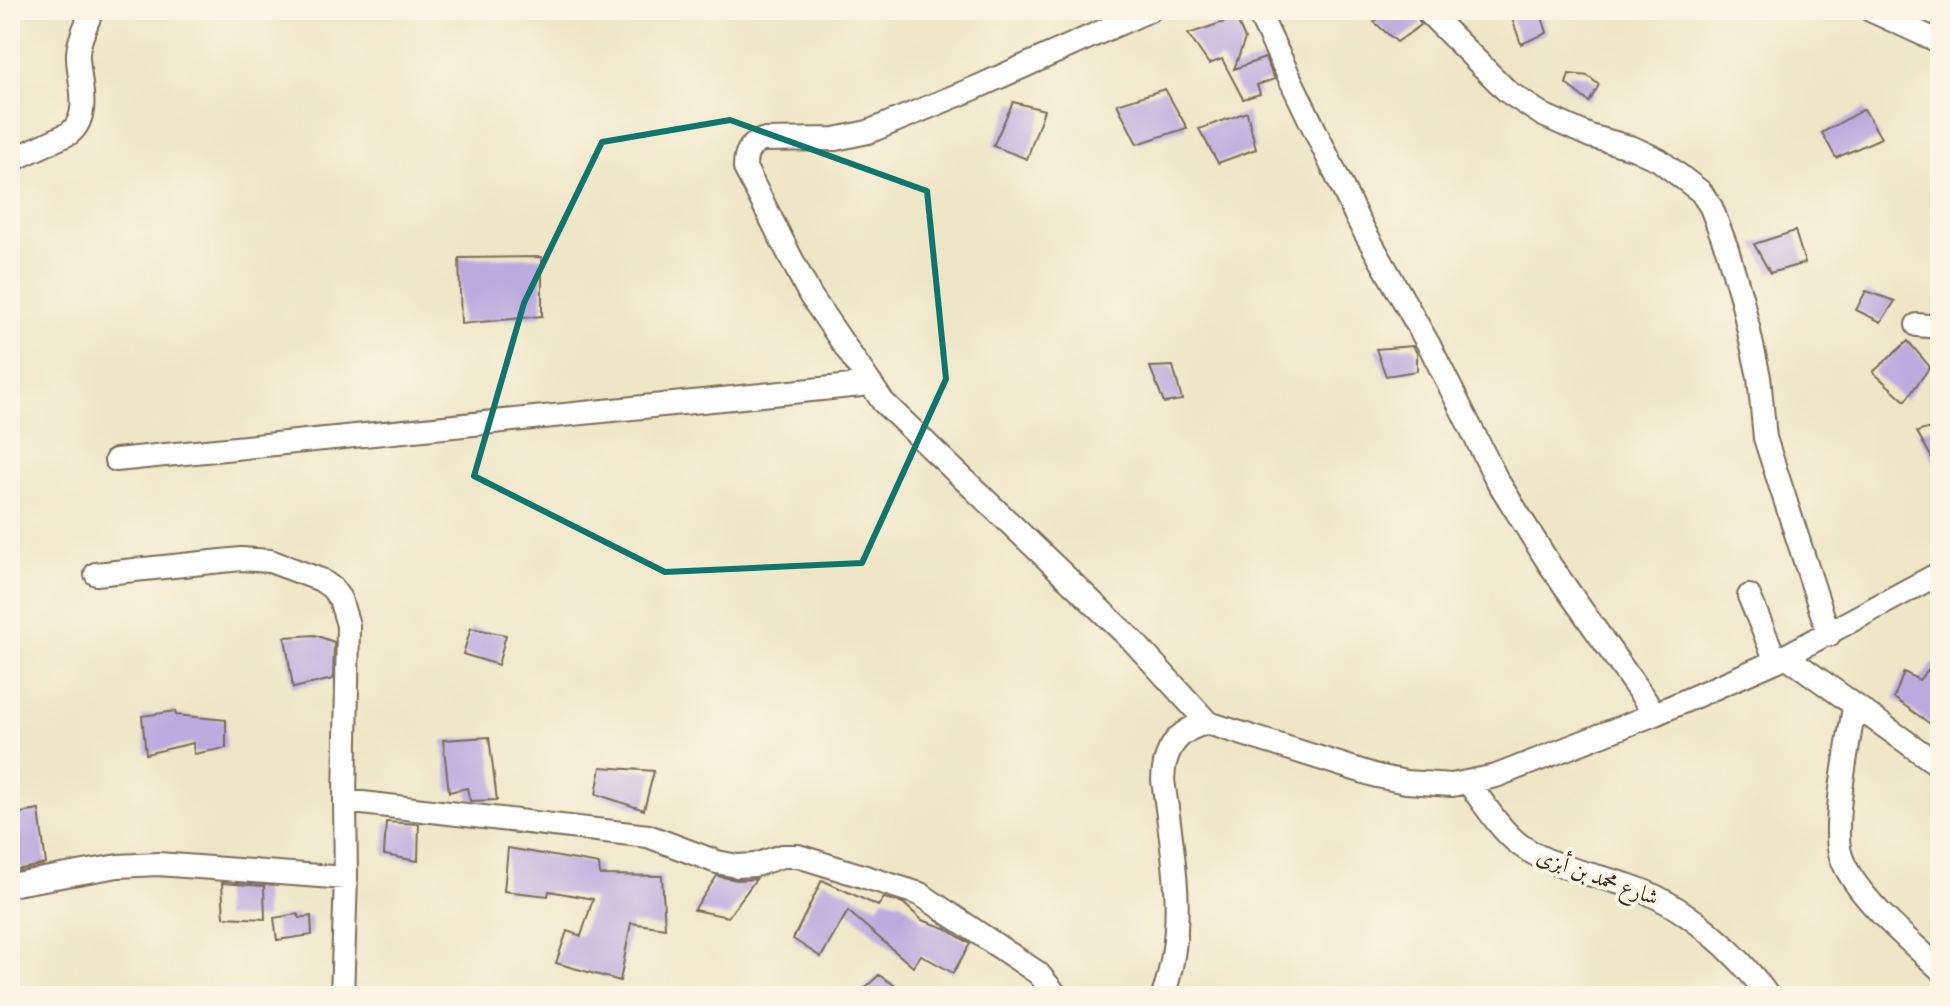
<svg xmlns="http://www.w3.org/2000/svg" width="1950" height="1006" viewBox="0 0 1950 1006" font-family="'IM FELL Great Primer',Amiri,serif">
	<style>
		.building { fill: #bdabdf }
		.lines { fill: none; stroke-linecap: round; stroke-linejoin: round }
		.minor-casing { stroke: #7a6c59; stroke-width: 26 }
		.minor { stroke: #fff; stroke-width: 22 }
		.marked { fill: none; stroke: #0f766e; stroke-width: 6; stroke-linejoin: round }
		.labels { text-anchor: middle; stroke-width: 8; stroke-linejoin: round; paint-order: stroke }
		.street-label { font-size: 22px; fill: #3b2a1e; stroke: #fcf5e5 }
	</style>
	<rect width="100%" height="100%" fill="#fcf5e5"/>
	<filter id="ink" filterUnits="userSpaceOnUse"><feTurbulence type="fractalNoise" baseFrequency=".0125" numOctaves="2"/><feDisplacementMap in="SourceGraphic" scale="16" xChannelSelector="R" yChannelSelector="G"/><feConvolveMatrix kernelMatrix="1 2 1 2 8 2 1 2 1" color-interpolation-filters="sRGB"/></filter>
	<filter id="wash" filterUnits="userSpaceOnUse"><feTurbulence type="fractalNoise" baseFrequency=".006" numOctaves="4" result="noise"/><feDisplacementMap in="SourceGraphic" scale="32" xChannelSelector="R" yChannelSelector="G"/><feGaussianBlur stdDeviation="1.8" result="paint"/><feColorMatrix in="noise" values="0 0 0 0 0 0 0 0 0 0 0 0 0 0 0 0 0 1.4 0 .05"/><feComposite in="paint" operator="in"/></filter>
	<g filter="url(#wash)">
		<rect width="100%" height="100%" fill="#efe6c7"/>
		<g id="blocks">
			<!-- building -->
			<path class="building" d="M1388,10H1414L1421,25L1397,42L1374,22Z
				M1509,10H1540L1547,33L1521,44Z
				M1236,18L1245,39L1234,69L1265,58L1275,79L1257,85L1260,94L1243,99L1222,59L1209,64L1188,34Z
				M1569,74L1588,76L1599,85L1589,102L1566,84Z
				M1165,89L1187,128L1137,144L1117,104Z
				M1013,102L1044,110L1027,159L993,146Z
				M1864,109L1881,138L1836,158L1822,133Z
				M1247,112L1256,149L1218,163L1199,129Z
				M1795,231L1805,263L1770,273L1754,244Z
				M542,257V316L461,324L459,258Z
				M1866,291L1895,301L1881,322L1856,310Z
				M1908,341L1930,367L1905,401L1873,372Z
				M1413,346L1417,353V371L1386,376L1376,349Z
				M1173,366L1182,400L1164,403L1150,367Z
				M1940,425V472L1917,432Z
				M471,628L506,635L498,665L463,654Z
				M315,635L334,642L333,679L293,688L285,637Z
				M1940,656V719L1936,728L1894,698L1904,672L1919,680Z
				M175,711L176,715L226,720V748L194,754L193,743L146,754L142,716Z
				M489,737L497,800L470,801L467,788L449,792L443,740Z
				M601,767L654,771L644,810L596,794Z
				M39,810L46,864L10,871V815Z
				M386,822L419,824L418,861L384,855Z
				M508,848L599,864L600,875L662,876L665,928L631,923L620,981L556,963L567,931L581,936L593,899L549,891L548,896L504,891Z
				M717,876L737,880L756,879L728,917L694,910Z
				M822,880L878,906L884,898L903,903L922,920L945,928L970,944L953,973L921,955L913,967L848,911L821,957L793,939Z
				M222,883L264,886L265,919L224,917Z
				M297,914L300,918L311,916L312,935L277,940L274,918Z
				M879,975L911,996H856Z"/>
		</g>
	</g>
	<g filter="url(#ink)">
		<use href="#blocks" fill-opacity="0" stroke="#7a6c59" stroke-width="2"/>
		<g class="lines">
			<defs>
				<path id="minor" d="M1150,10L975,88L868,132L835,139L762,140C748,146 745,154 745,168L810,295L883,402L1134,642L1208,723
					M1255,10L1261,18L1358,220L1430,347L1497,480L1550,565L1655,714
					M1870,10L1940,42
					M1430,14L1508,92L1543,115L1590,136L1633,148L1659,160L1701,192L1711,207L1727,249L1742,300L1759,377L1765,438L1829,635
					M10,161L70,133C93,113 77,79 78,53C79,38 87,24 92,10
					M1917,325L1940,327
					M116,460L871,384
					M96,574L241,559L270,561L321,580L332,588L340,599L348,625L345,801L346,878L342,996
					M1749,596L1776,661
					M1786,656L1940,766
					M1854,707C1849,743 1832,820 1840,853C1851,893 1910,941 1940,969
					M1469,784C1485,804 1499,829 1520,845C1552,868 1594,874 1630,886C1682,903 1737,951 1768,996
					M345,801L648,836L717,862L737,866L755,865L782,856H798L920,894L1038,973L1057,996
					M10,885L118,866L158,864L346,878
					M1163,996C1188,922 1173,855 1163,780C1164,750 1177,729 1208,723L1377,776L1406,782L1452,785L1496,776L1655,714L1776,661L1940,573"/>
			</defs>
			<!-- minor casing -->
			<use href="#minor" class="minor-casing"/>
			<!-- minor -->
			<use href="#minor" class="minor"/>
		</g>
	</g>
	<!-- marked area -->
	<path class="marked" d="M730,120L927,191L946,379L862,563L665,572L474,476L524,303L602,142Z"/>
	<g class="labels">
		<!-- street labels -->
		<g class="street-label">
			<text transform="translate(1598 876) rotate(20)" y="8">شارع محمد بن أبزى</text>
		</g>
	</g>
	<!-- margin -->
	<rect width="1950" height="1006" fill="none" stroke="#fcf5e5" stroke-width="40"/>
</svg>
